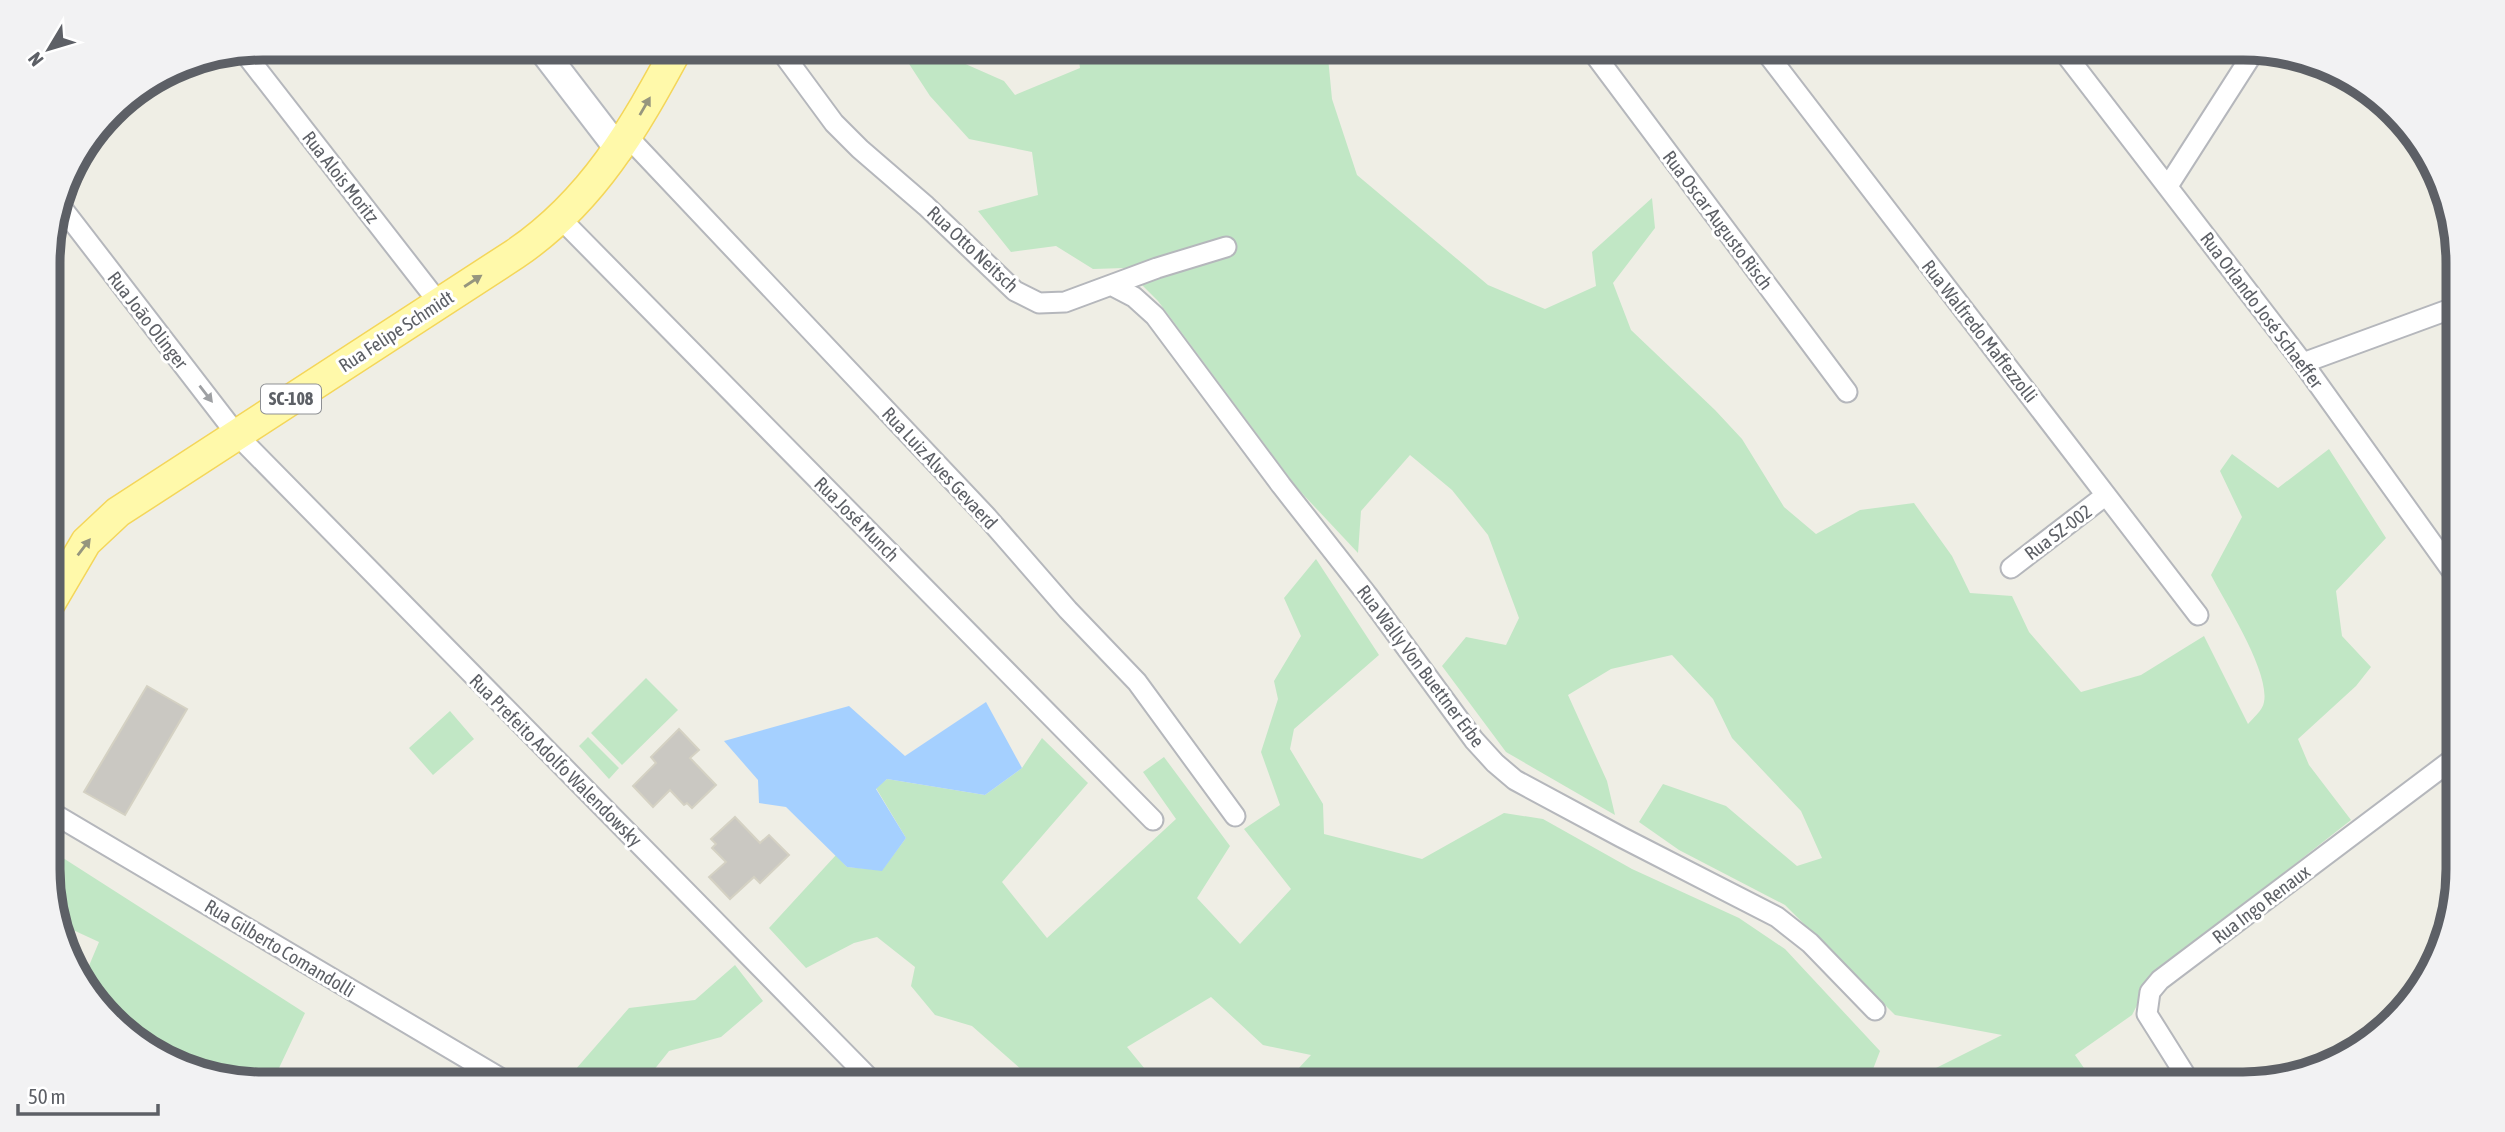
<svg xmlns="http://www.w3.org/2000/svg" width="2505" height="1132" viewBox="0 0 2505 1132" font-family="'Asap Condensed',sans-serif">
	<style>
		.green { fill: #c1e7c5 }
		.water { fill: #a5d0ff }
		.building { fill: #cac8c2; stroke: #d4d1c3; stroke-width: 2 }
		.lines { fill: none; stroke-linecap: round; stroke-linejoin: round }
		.street-casing { stroke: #b5b7bc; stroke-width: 23 }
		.secondary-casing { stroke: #b6b9bf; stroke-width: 30 }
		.primary-casing { stroke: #f4d65a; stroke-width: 33 }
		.street { stroke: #fff; stroke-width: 19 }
		.secondary { stroke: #fff; stroke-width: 26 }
		.primary { stroke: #fff9aa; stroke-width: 30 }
		.oneway { fill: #96967e }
		.oneway2 { fill: #9ea0a3 }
		.labels { text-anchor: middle; stroke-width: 6; stroke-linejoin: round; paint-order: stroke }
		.shield { fill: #fff; stroke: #8e9094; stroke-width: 2 }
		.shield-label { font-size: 18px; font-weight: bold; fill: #5d6066 }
		.street-label { font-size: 19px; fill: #5d6066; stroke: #fff }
		.rim { fill: none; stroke: #5d6066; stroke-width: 9 }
	</style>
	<rect width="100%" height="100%" fill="#efeee5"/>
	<!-- green -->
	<path class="green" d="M898,47H927L1004,81L1015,95L1080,68L1077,47H1327L1332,99L1357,175L1488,285L1545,309L1596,286L1592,252L1652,198L1655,228L1613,283L1631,330L1715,410L1742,439L1784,507L1816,534L1860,510L1914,503L1952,556L1970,593L2012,596L2029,632L2081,692L2141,675L2204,636L2248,724C2253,718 2263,710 2264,702C2270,672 2226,604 2211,575L2242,517L2220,471L2232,454L2278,488L2329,449L2386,538L2336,591L2342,636L2371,667L2356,686L2298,739L2309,765L2351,820L2152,976L2132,1015L2075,1055L2095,1084H1904L2002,1035L1895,1015L1785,905L1679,850L1639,822L1663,784L1726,806L1797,866L1822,858L1801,811L1732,738L1713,699L1672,655L1611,669L1568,695L1607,781L1615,815L1506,752L1442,666L1466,637L1506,645L1519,618L1488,535L1452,490L1410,455L1361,511L1358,553L1298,489L1158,301L1125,268L1093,269L1056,246L1011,252L978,211L1038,195L1032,152L969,139L930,96Z
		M1316,559L1379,655L1294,729L1290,749L1323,804L1324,834L1422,859L1504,813L1543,819L1632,869L1739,918L1785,949L1880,1051L1870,1077L1884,1084L1283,1085L1311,1055L1263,1045L1211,997L1127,1047L1158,1085H1039L972,1026L935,1015L911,986L915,967L877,937L854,943L806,968L769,928L836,855L847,867L882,870L906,838L876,788L887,779L985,795L1022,768L1042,738L1088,783L1002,882L1047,938L1176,819L1143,772L1164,757L1230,846L1197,898L1240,944L1291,889L1244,829L1280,805L1261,752L1278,699L1274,681L1301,636L1284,598Z
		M646,678L678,710L622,765L591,733Z
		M450,711L474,739L433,775L409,748Z
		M588,737L619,768L609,779L579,746Z
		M49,849L305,1013L271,1085L180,1068L91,1000L83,980L99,942L60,924L49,898Z
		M735,965L763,1001L721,1037L669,1051L642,1085H562L629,1008L695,1000Z"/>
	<!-- water -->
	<path class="water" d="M986,702L1022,768L985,795L887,779L876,789L906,838L882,871L847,867L786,807L759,803L758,780L724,741L849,706L905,756Z"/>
	<!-- building -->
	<path class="building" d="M147,686L187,709L125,815L84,792Z
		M679,729L699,750L690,758L716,785L692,808L687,803L684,805L670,790L653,807L633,786L656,763L651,757Z
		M735,817L760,843L769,835L789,855L760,883L754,877L730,899L709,877L726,862L712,848L716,844L711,839Z"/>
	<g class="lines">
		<defs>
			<path id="street" d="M778,47L834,123L860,149L926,206L1015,291L1039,303L1065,302L1157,268L1226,247
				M1589,47L1847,392
				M1762,47L2198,615
				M2060,47L2303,363L2457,578
				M243,51L439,303
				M627,136L987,517L1068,610L1137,682L1235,816
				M2168,186L2255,50
				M59,204L237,435L876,1085
				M561,219L1153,820
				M1111,285L1134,297L1155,316L1281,485L1369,597L1474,740L1495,763L1515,780L1621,837L1777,917L1810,943L1875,1010
				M2303,363L2456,307
				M2011,568L2106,495
				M49,811L512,1085
				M55,913H56
				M2191,1084L2147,1014L2150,992L2160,980L2457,756"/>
			<path id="secondary" d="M540,47L619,150"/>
			<path id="primary" d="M49,605L86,542L118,512L515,254C593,201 634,128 678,47"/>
		</defs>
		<!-- street casing -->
		<use href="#street" class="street-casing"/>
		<!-- secondary casing -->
		<use href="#secondary" class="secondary-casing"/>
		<!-- primary casing -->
		<use href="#primary" class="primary-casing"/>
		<!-- street -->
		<use href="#street" class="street"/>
		<!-- secondary -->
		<use href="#secondary" class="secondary"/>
		<!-- primary -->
		<use href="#primary" class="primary"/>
	</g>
	<!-- one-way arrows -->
	<defs><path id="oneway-solid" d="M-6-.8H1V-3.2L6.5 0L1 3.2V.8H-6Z" transform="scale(1.75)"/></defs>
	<g class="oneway">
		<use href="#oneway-solid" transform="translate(645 106) rotate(-60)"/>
		<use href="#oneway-solid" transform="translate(473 281) rotate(-33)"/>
		<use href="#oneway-solid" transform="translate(84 547) rotate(-53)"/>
	</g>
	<use class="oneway2" href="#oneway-solid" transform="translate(206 394) rotate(52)"/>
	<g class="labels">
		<!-- shield labels -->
		<rect class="shield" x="261" y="384.5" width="60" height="29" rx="5"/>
		<g class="shield-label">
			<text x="291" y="405">SC-108</text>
		</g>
		<!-- street labels -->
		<g class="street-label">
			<text transform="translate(341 177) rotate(52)" y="7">Rua Alois Moritz</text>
			<text transform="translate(1718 220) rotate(53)" y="7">Rua Oscar Augusto Risch</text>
			<text transform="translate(973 249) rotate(43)" y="7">Rua Otto Neitsch</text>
			<text transform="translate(2262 310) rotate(53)" y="7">Rua Orlando José Schaeffer</text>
			<text transform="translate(148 320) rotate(52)" y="7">Rua João Olinger</text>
			<text transform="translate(396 331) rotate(-33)" y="7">Rua Felipe Schmidt</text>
			<text transform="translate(1980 331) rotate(52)" y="7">Rua Walfredo Maffezzolli</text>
			<text transform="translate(940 468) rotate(47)" y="7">Rua Luiz Alves Gevaerd</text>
			<text transform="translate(857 519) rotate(45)" y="7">Rua José Munch</text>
			<text transform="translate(2058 532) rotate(-37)" y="7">Rua SZ-002</text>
			<text transform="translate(1421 666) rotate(53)" y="7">Rua Wally Von Buettner Erbe</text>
			<text transform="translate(556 760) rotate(45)" y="7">Rua Prefeito Adolfo Walendowsky</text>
			<text transform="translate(2261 904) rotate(-37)" y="7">Rua Ingo Renaux</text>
			<text transform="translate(280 948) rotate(31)" y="7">Rua Gilberto Comandolli</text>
		</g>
	</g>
	<!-- crop -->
	<path d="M0 0H2505V1132H0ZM263 60H2243A203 203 0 0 1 2446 263V869A203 203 0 0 1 2243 1072H263A203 203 0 0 1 60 869V263A203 203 0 0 1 263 60Z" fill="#f2f2f3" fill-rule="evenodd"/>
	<path class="rim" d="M263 60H2243A203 203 0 0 1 2446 263V869A203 203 0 0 1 2243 1072H263A203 203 0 0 1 60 869V263A203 203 0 0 1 263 60Z"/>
	<!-- north arrow -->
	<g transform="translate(49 49) rotate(232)" stroke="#ffffff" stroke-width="5" paint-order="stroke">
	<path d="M0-5L12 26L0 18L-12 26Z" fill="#5d6066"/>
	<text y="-10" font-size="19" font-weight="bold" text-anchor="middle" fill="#5d6066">N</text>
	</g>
	<!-- scale -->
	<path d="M18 1104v10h140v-10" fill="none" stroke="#5d6066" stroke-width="3.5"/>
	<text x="28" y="1104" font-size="21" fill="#5d6066" stroke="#ffffff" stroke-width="5" paint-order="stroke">50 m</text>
</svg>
